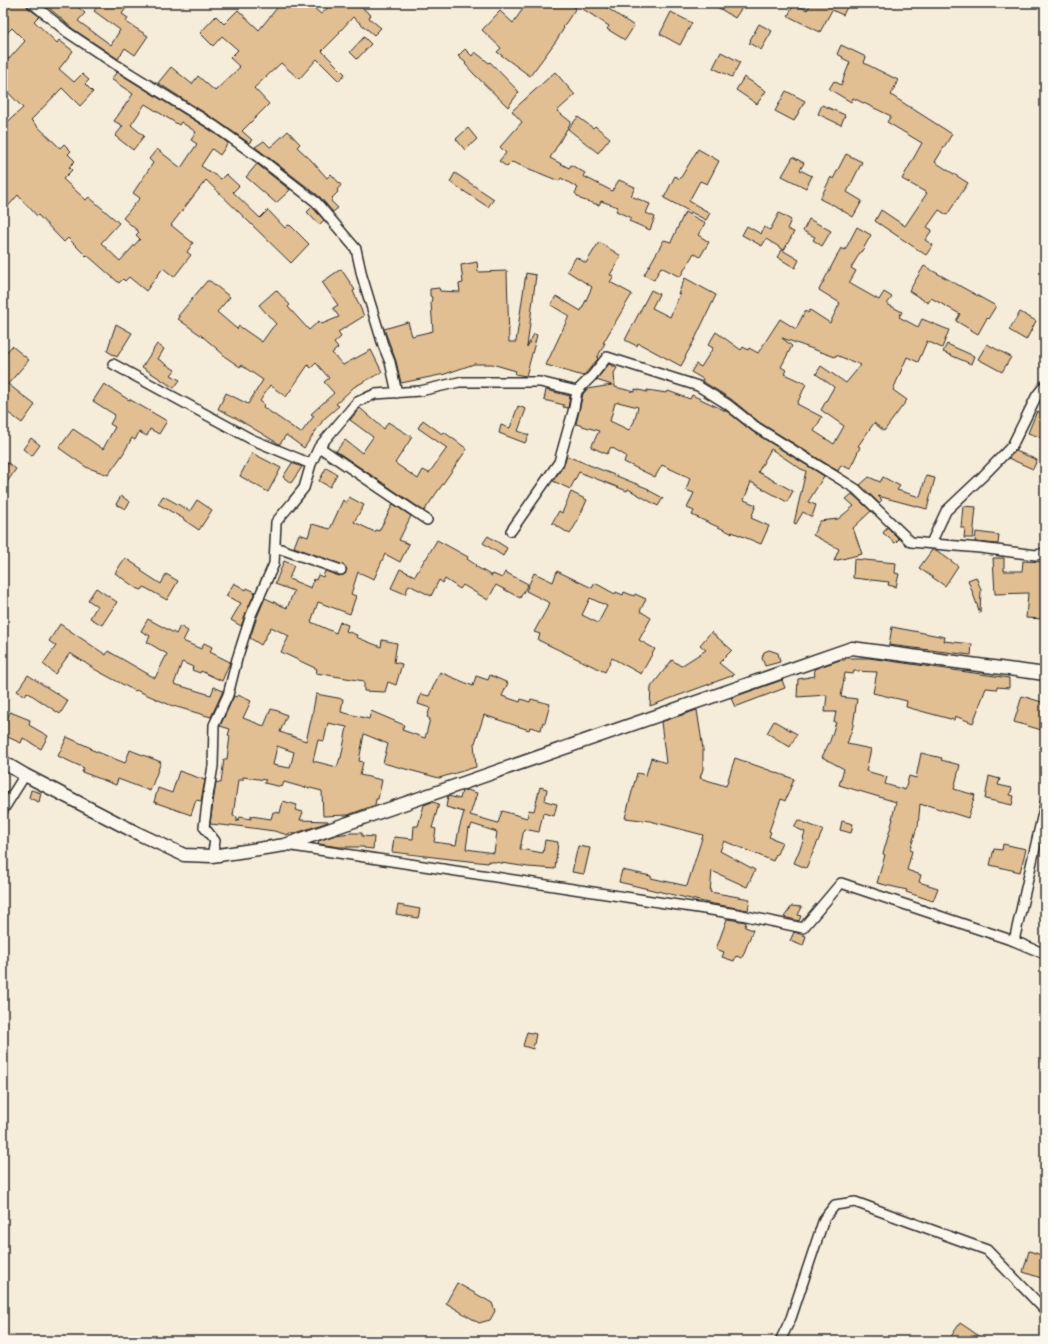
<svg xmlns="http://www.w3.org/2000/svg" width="1048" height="1344" viewBox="0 0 1048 1344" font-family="'Gochi Hand',sans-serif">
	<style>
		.building { fill: #e1bf93; stroke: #2b2b2b; fill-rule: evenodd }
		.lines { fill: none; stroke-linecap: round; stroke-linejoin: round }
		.minor-casing { stroke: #2b2b2b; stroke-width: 12 }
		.tertiary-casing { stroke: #2b2b2b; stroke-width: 15 }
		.minor { stroke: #fbf7ec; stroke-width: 9 }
		.tertiary { stroke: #fbf7ec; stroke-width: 12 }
	</style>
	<rect width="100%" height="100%" fill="#f6ecda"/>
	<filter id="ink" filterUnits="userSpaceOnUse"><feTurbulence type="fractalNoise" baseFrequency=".025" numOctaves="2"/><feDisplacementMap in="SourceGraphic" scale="8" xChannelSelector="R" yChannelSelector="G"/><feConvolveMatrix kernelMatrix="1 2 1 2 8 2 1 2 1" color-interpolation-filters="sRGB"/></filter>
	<g filter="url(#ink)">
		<!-- building -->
		<path class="building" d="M3,3H26L28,8L39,16L34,21L57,43L59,40L73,51L59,69L74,82L82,74L89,80L85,84L93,92L80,106L62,88L31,120L60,148L64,144L71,151L68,154L75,161L69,167L72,170L63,179L86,200L89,197L119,223L101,243L120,261L140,239L136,235L139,232L123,218L140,198L133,193L153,163L149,159L157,149L181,168L197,144L191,140L196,132L181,122L179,125L145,104L131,125L144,136L133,150L115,136L123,126L114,121L133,94L111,79L117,72L210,130L228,143L220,155L212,149L201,166L221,179L226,174L239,186L233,192L260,218L268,210L285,228L288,225L291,226L309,244L291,263L206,180L171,225L193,243L187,252L191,255L174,277L163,268L146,291L129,277L125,281L123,279L119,283L87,255L86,256L68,238L64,242L38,215L37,216L28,206H27L18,195L3,212V126L23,108L3,87V53L9,59L25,41L12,28L3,37Z
			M41,3H73L85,13L78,21L111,45L120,30L94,11L100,3H129L122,14L128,18L126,22L148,36L135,55L125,48L118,59L73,29L48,7L47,8Z
			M281,3H308L321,14L333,3H356L371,15L369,18L381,28L374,35L353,17L339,32L340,33L322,51L345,74L339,81L317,59L299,79L281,63L254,88L269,104L242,131L252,140L249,143L216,120L158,83L171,67L192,84L198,76L215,91L240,67L230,58L238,50L222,36L213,46L200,33L216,16L224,24L238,10L259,30Z
			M527,3H569L576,8L563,27L564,28L556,41L530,76L497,52L501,48L482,30L500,11L513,23Z
			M587,3H600L634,26L625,40L607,29L609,26L583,9Z
			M711,3H745L735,18Z
			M811,3H849L843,15L832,10L820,32L788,16L794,4L807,10Z
			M671,12L692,23L680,45L660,34Z
			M759,24L772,31L761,50L749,43L751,41L750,40Z
			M364,37L371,44L357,59L350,52Z
			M841,45L866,57L864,63L898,80L891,95L952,134L935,162L968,183L947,215L939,210L927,227L932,230L925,240L933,245L926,255L875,221L881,210L905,226L927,193L902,179L922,143L887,122L891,116L853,98L851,102L829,89L834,81L841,85L850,62L842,58L843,57L837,54Z
			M465,49L472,56L475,52L489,63L490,62L519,92L508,107L474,74L465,64L466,63L458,56Z
			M721,52L740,62L732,77L713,68Z
			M555,72L575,95L557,111L571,122L550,158L569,168L571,165L585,173L583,176L612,191L619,180L635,187L631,196L650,204L646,213L655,217L650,230L629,221L631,218L616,211L618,207L601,201L599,205L580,199L575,193L578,188L561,178L559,181L512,162L507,167L499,161L506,153L500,147L522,122L512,111Z
			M744,77L766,91L757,104L736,90Z
			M786,91L805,101L794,121L775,111Z
			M822,105L845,115L841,125L818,114Z
			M578,117L593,128L595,126L610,138L598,153L568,129Z
			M468,128L477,139L465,150L456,139Z
			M288,131L300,144L297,147L311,160L327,178L331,174L341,185L337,190L338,192L332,198L333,199L331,201L338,208L333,212L320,197L255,147L264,141L270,147L273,145Z
			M698,149L719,161L707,184L700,181L689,201L710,213L706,220L664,198L675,176L680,179Z
			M846,154L862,162L847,192L862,201L853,217L832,204V205L820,199L831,177L833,179Z
			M793,157L804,163L800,170L812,176L806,188L782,176Z
			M257,164L290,190L276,203L246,177Z
			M455,173L494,199L488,207L450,182Z
			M312,207L324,220L319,225L307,212Z
			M685,212L705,223L698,235L709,242L700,257L694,253L680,277L661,267L654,280L644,275L664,240L671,242Z
			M779,213L791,220L787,229L794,232L784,250L766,239L762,246L742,235L747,226L761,234L764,227L770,230Z
			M809,219L831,231L822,246L813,240L815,237L803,231Z
			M857,227L871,235L862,251H861L851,268L856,271L849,283L879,300L884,292L892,297L887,304L902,312L899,317L918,327L922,319L949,330L942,348L927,341L918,362L907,357L893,390L907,400L884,431L874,423L858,446L860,447L850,469L841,465L838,471L759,422L731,399L702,381L703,379L691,372L696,364L701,367L713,348L708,345L716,332L741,350L743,347L748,350L749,348L758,353L780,319L796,329L805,311L808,313L810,310L830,323L840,303L819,290L841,248L845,250ZM782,338L835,357L836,355L861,365L846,383L821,366L816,374L834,387L821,410L844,426L834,444L814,431L822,417L797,404L806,384L784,374L786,370L781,367L792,346Z
			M599,242L621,256L610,275L614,276L610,282L632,294L603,343H605L597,358L598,359L583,376L546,365L569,316L551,305L556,296L581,311L592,287L567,271L576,257L586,263Z
			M782,250L799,260L795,268L777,257Z
			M477,262L478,272L507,271L509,342H516L526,273L536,275L527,347L534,334L537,335L526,376L515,374L516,371L492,364H474L445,374L401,383L396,361L384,329L408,322L412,336L433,331L431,303L432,297L430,296V289L439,288L440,291L460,292L459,284L463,283L461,265Z
			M924,266L996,306L988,319L987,318L978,334L956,321L960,314L931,298L928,303L909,291Z
			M341,269L355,290L353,291L364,316L338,332L341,337L334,343L338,348L332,353L343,365L371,350L382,372L354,387L336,404L339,406L324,419L304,448L286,435L280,444H279L236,418L218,409L226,393L248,404L263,380L241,365L240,367L224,356V355L202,336L178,319L180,317L178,316L207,281H210L230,297L217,312L237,329L239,326L262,342L272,328L276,324L259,305L276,290L290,305L288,307L309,330L319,321L322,324L339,317L333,308L338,305L322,282ZM316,363L329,378L324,382L334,393L311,414L314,416L301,433L263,407L264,404L260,401L270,385L286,397L308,365L311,368Z
			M685,278L716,295L695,339L685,357H686L681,366L638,343L637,346L625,340L651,290L659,294L652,308L670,317L680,294H678Z
			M1020,312L1036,321L1026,340L1009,330Z
			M116,324L132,333L117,357L107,351Z
			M157,344L164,349L158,359L175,370L171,375L180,380L174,388L142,367Z
			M947,344L974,356L971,364L943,352Z
			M987,344L1011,357L1002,372L978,359Z
			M12,346L29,360L8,384L35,405L22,423L3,409V356Z
			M609,364L617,368L614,373L615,387L635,392V389L647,392V390L667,393L668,391L690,399L692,395L728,412L753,432L824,476L808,502L816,505L812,517L803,512L796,524L794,523L806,471L801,469L771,449L758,472L793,491L787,502L751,482L744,500L756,505L751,518L769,526L761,544L732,532L731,533L692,515L694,511L687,508L694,493L686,490L690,478L662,465L655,477L624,462L626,456L611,447L607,454L591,447L599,431L576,424L583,394L587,389L612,385L596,380ZM618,402L638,407L634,422L629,430L610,421L615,403H617Z
			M104,384L129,400V399L167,421L159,434L150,429L147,436L139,432L135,440L132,438L123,454L108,475L86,467L59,448L73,429L103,449L115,427L110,424L115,415L93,401Z
			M546,390L570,396L568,408L563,407L564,405L544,400Z
			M518,406L526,409L518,431L529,435L525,443L499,433L501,425L510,428Z
			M360,408L384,429L388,422L412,437L395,463L418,479L423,470L429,473L447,448L418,428L423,420L442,434L444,432L467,449L424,511L336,451L345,440L362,453L373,437L350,420Z
			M1037,411L1045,414V439L1028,433Z
			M31,438L40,445L32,456L23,449Z
			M1016,451L1037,460L1033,469L1008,458Z
			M252,453L281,468L268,492L240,476Z
			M567,456L649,489L648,490L663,498L658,506L628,489L627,491L579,472L570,489L553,481L564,465Z
			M8,463L16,469L3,488V470Z
			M292,463L302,467L291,483L283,477Z
			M326,468L337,474L330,487L319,481Z
			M926,476L935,478L927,509L878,496L882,500L879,503L860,485L869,477L880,482L883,477L900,486L897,490L920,497Z
			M571,492L587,500L577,522L570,534L552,523L559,511L562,513Z
			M852,494L871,511L853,528L862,554L834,561L839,549L813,535L820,521L838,519L854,506L846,499Z
			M121,496L130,502L125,509L116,504Z
			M163,496L190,511L197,500L212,510L199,530L184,520V519L158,504Z
			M349,497L364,505L354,522L375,532L376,530L379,531L393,504L411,516L399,540L409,544L400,562L385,554L374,579L358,572L351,594L356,596L350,614L318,602L311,622L336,633L340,622L348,625L346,631L357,635L356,637L381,647L382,640L397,643L394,662L402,664L396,685L388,682L385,692L364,691V681L316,673L317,669L281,652L289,636L271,627L261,645L250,638L257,617L265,598L287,608L294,591L275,584L284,561L294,565L289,579L311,588L314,579L316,580L318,575L323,577L325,571L339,576L345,574L347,569L343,565L294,547L299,534L308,537L312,524L330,529L343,500L346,503Z
			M963,506L976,507L973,538H964L965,528H961Z
			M887,527L899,539L895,543L883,533Z
			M976,532L999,535L998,544L975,542Z
			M488,536L507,548L503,556L483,543Z
			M437,540L468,557L467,559L476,565L475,566L492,576L493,574L502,578L505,572L528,584L520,598L496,585L488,600L463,585L460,589L445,579L443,583L439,580L431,596L409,585L405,594L391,588L400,569L415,576L425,559H426Z
			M932,550H936L958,566L945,586L919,568Z
			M125,558L142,569L141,571L161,584L166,574L178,581L167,600L144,587L142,590L136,588L115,573Z
			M993,558H1004V571H1022L1023,561L1045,562V616H1044V619L1026,618L1028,593L995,594Z
			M854,559L896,563L895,573L899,574L896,587L888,585L889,582L853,578Z
			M557,571L592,588L595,583L615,594L616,592L623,595L624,592L634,596L635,594L646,599L640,611L651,618L639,640L655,649L641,674L612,658L605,672L538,640L540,634L534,632L550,603L526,591L534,573L553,582ZM590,598L607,606L598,623L582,615Z
			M976,577L981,590L980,613L968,580Z
			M234,583L246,590L247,588L255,592L246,613L241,626L231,620L241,603L226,596Z
			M96,588L117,602L102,625L90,618L97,606L88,600Z
			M148,619L176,634L180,626L188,631L183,641L201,649L204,643L212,647L210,652L230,662L222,681L201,671L200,673L192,670L193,667L182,662L174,684L211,695L214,687L223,691L211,717L170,705L136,690L135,691L96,670L70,653L55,674L43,664L56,646L49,641L60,624L106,655L108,651L155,678L167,654L147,642L150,636L141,631Z
			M892,627L945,637L944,641L972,644L971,655L889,645Z
			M711,632L732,650L719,663L734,675L650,706L651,687L672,660L681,666L706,650L700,645Z
			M769,650L778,653L780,662L765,666L762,658L764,652Z
			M845,658H869L1009,678V688L997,687V689L986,688L973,723L955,716L954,720L906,707L907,701L873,693L877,672L854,671L853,674L845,673L841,697L857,699L853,726L847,744L871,749L866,771L887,777L885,784L905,790L909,776L916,778L921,753L942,758L941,760L960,765L954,789L975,795L968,818L927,805L926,806L920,804L918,827H917L910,850L912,851L907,870L921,875L919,882L938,888L933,901L906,892L907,890L877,883L885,855L883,854L893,819H892L896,802L839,785L844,769L822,757L830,741L836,722H834L836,712H825L827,695L797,697L798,679L815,676L814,669L840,660H845Z
			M440,672L473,686L476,676L488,680L490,675L508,683L502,696L520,702L521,699L530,702L531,699L550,704L545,723L543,722L541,730L530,727L529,730L484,715L475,743H474L476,767L439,778L383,763L388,744L364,734L359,761L363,762L360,775L382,780L378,799H376L375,805L348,815L323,816L322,791L306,787L305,788L284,782L282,787L264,783L266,780L243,777V780H238L233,816L237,817V822L240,817L251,819V816L271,819L273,812L280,813L283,801L297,805L295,810L303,812L300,820L328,821V822L293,834L289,833L288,835L274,831L230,825V826L210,824L216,782L221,783L224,759H227L230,736L228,735L230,729L220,726L234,696L237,697L238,695L251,701L243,718L264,726L271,709L278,711L287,715L280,732L306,741L312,716L316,694L343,699L341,712L369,719L371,711L404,725L402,730L425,738L430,719L427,717L430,708L418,704L421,694L429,696ZM328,723L347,727L341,758H340L337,767L313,761L318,740L324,741ZM277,746L294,752L290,768L273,765Z
			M28,675L68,701L60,714L27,692L25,696L17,691Z
			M782,680L785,688L735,707L731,698Z
			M1022,696L1045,703V731L1014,722Z
			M697,710L703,749V769L700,778L726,786L735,758L794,779L785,801L781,799L769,831L771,832L769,837L782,842L777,854H776L773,861L724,841L720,851L755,870L747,887L712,871L710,892L750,899L748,910L708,903L619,882L622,870L651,876V878L687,886L703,835L650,821L625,818L637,773L646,775L651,758L666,763L661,722Z
			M10,712L30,720L29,725L48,736L41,749L23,738L21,743L3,735V729Z
			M774,721L797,734L790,747L767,733Z
			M67,737L91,748L90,749L125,763L130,750L161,762L150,791L118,779L116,785L82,772L84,768L58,756Z
			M179,771L205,780L201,801L196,800L191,815L154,802L158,788L172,793Z
			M989,776L1000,779L998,785L1012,788L1010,795L1014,796L1012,805L985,799Z
			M540,787L547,789L545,801L557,804L554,816L543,813L539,832L524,829L520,849L543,853L545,840L558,842L555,869L528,867L488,861V863L450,859L392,852L394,837L413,839L414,826H418L424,805L432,802L439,804L432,828L436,829L434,842L456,845L459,829L464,812L446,807L448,796L460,799L462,791L467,790L477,793L470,815L498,823L502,811L527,818L529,810L534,811ZM472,824L497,832L494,853L466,849L469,828L470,829Z
			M31,790L41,793L39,802L29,798Z
			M798,820L823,830L806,868L794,863L804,839L803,838L805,832L794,827Z
			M842,821L853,824L851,833L840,830Z
			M350,833H362V836L374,837L373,849L364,848V847H339L319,844L318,841L336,835Z
			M1003,844L1026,849L1020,872L990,865L994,849L1002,850Z
			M578,846L590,848L584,874L572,872Z
			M398,905L420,909L418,918L396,914Z
			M792,906L802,907L798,915L801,916L799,921L784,917Z
			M727,919L746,922L745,927L753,930L742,958L736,956L734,961L722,957L724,952L716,949Z
			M794,932L806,936L803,946L790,941Z
			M527,1032L536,1034L533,1049L523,1046Z
			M1029,1251L1045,1256V1266L1041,1278L1023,1272Z
			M457,1283L492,1303L495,1311L490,1320L479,1323L446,1303Z
			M960,1323L969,1329L986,1341H948Z"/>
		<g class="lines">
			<defs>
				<path id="minor" d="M32,3L67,32L115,64L213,125L258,157L316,202L356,249L362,276L383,345L390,362L397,393
					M113,364L251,439L311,464
					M319,447L427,520
					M511,531L559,462L574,408L577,391
					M931,543L946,511L983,476L1012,446L1037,395L1045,385
					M275,547L341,570
					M3,810L25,775
					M286,845L737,914L803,928L841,883L1014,941L1045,954
					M212,856L215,841L204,827L208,796L213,766L214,725L228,695L237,659L251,615L274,564L276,522L292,503L304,488L311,464L319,447L357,402L375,394L420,391L459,382H540L577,391L592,376L607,357L698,386L727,404L756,427L856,489L911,542L980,548L1036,555L1045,553
					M1014,941L1045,804
					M780,1341L791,1318L824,1219L835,1205L855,1202L987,1250L1045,1310"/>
				<path id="tertiary" d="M3,762L25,775L139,834L184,855L212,856L285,845L852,648L1045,674"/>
			</defs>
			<!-- minor casing -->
			<use href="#minor" class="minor-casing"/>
			<!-- tertiary casing -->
			<use href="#tertiary" class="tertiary-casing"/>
			<!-- minor -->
			<use href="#minor" class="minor"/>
			<!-- tertiary -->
			<use href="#tertiary" class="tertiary"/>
		</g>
	</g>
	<!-- margin -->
	<rect width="1048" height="1344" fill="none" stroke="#fbf7ec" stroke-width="16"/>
	<rect x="8" y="8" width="1032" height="1328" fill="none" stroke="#2b2b2b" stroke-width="1.5" filter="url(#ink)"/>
</svg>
